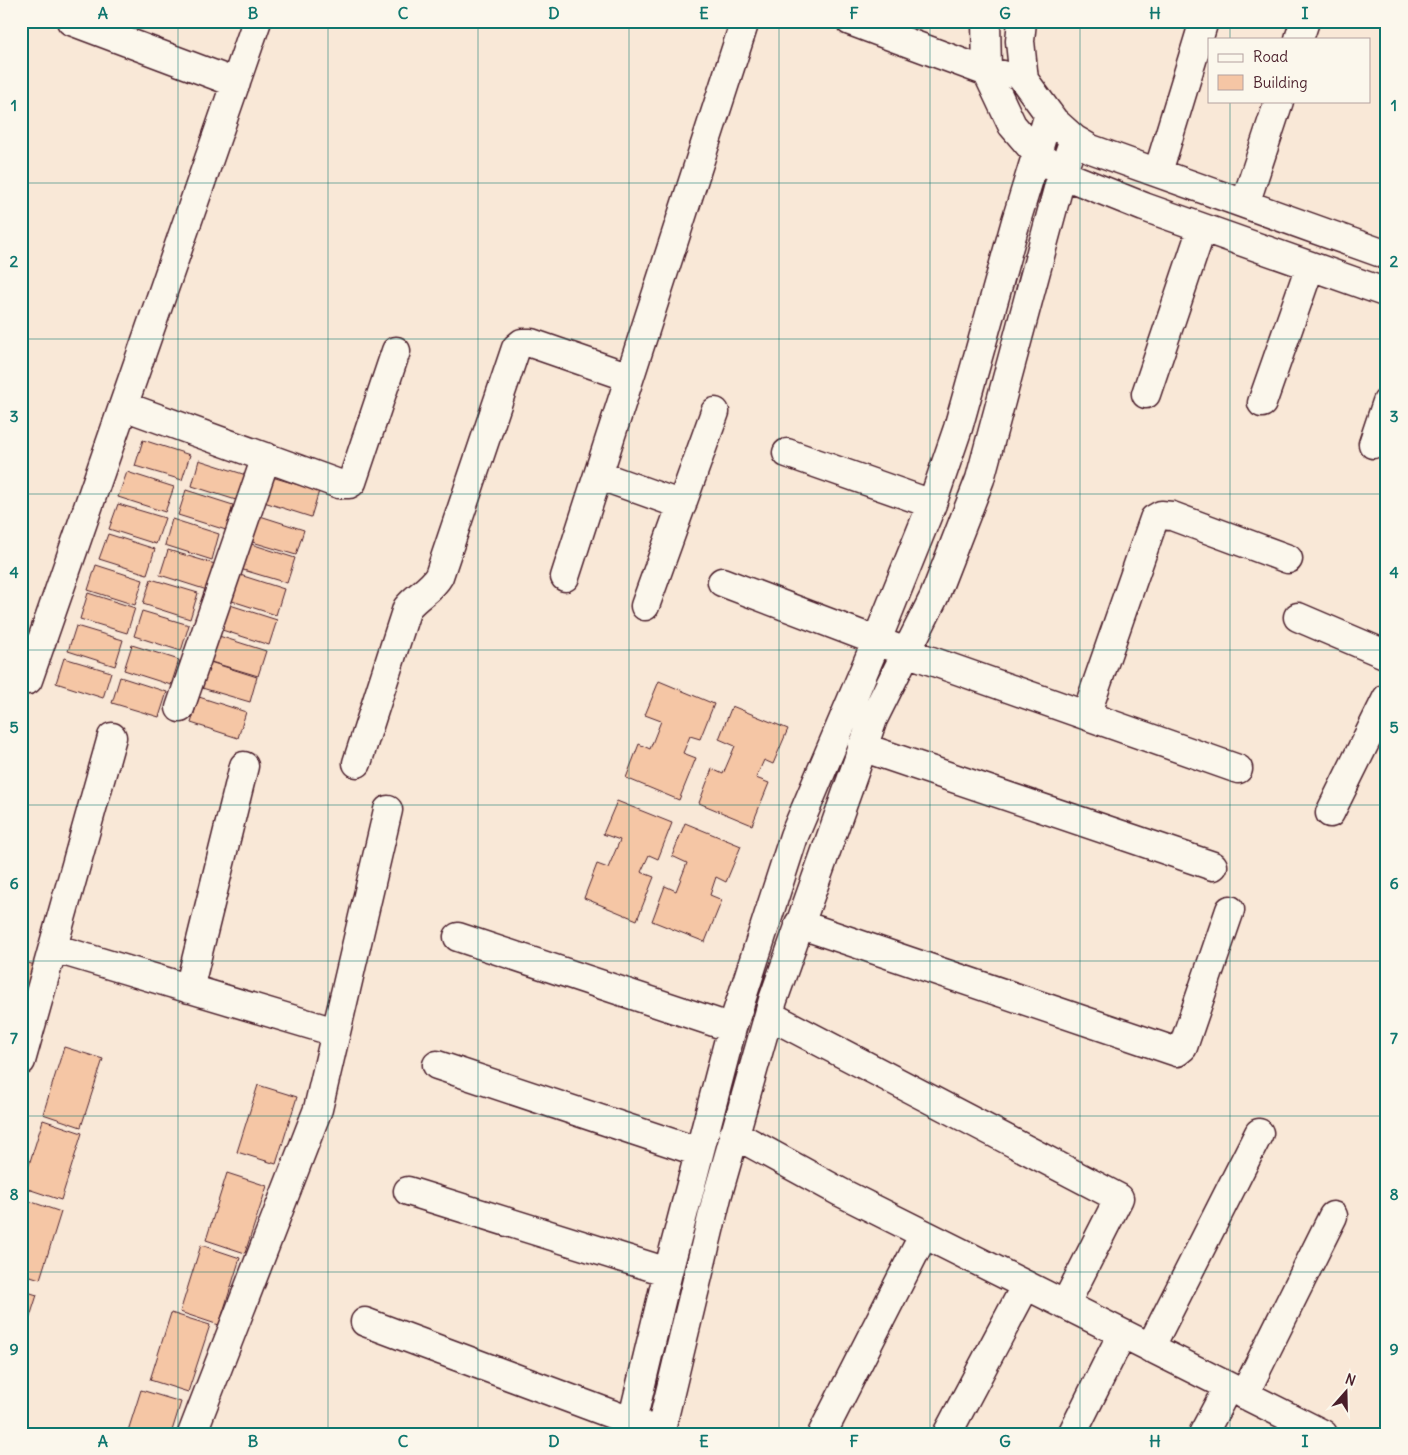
<svg xmlns="http://www.w3.org/2000/svg" width="1408" height="1455" viewBox="0 0 1408 1455" font-family="Delius,sans-serif">
	<style>
		.building { fill: #f5c6a5; stroke: #4a1f2b }
		.lines { fill: none; stroke-linecap: round; stroke-linejoin: round }
		.minor-casing { stroke: #4a1f2b; stroke-width: 31 }
		.minor { stroke: #fbf7ec; stroke-width: 28 }
		.grid { fill: none; stroke: #0f766e; stroke-width: 1; stroke-opacity: 0.55 }
		.neatline { fill: none; stroke: #0f766e; stroke-width: 2 }
		.grid-label { font-size: 16px; text-anchor: middle; font-weight: bold; fill: #0f766e }
	</style>
	<rect width="100%" height="100%" fill="#f9e8d7"/>
	<filter id="ink" filterUnits="userSpaceOnUse"><feTurbulence type="fractalNoise" baseFrequency=".02" numOctaves="2"/><feDisplacementMap in="SourceGraphic" scale="10" xChannelSelector="R" yChannelSelector="G"/><feConvolveMatrix kernelMatrix="1 2 1 2 8 2 1 2 1" color-interpolation-filters="sRGB"/></filter>
	<g filter="url(#ink)">
		<!-- building -->
		<path class="building" d="M143,440L190,455L182,480L135,466Z
			M199,460L246,475L239,501L192,486Z
			M127,472L174,487L165,512L118,497Z
			M272,477L319,491L311,517L264,502Z
			M186,490L233,505L226,530L178,515Z
			M118,504L165,518L156,544L109,529Z
			M257,515L304,530L296,555L249,541Z
			M172,519L219,534L212,560L165,545Z
			M108,534L155,549L147,574L99,559Z
			M248,543L295,558L287,583L240,569Z
			M168,550L215,564L207,590L160,575Z
			M96,565L143,580L135,605L88,590Z
			M237,574L284,589L276,615L229,600Z
			M151,579L198,593L190,619L143,604Z
			M88,593L135,608L127,633L80,619Z
			M230,605L277,620L269,645L222,630Z
			M142,611L189,625L181,651L134,636Z
			M76,626L123,640L115,666L68,651Z
			M219,636L266,651L258,676L211,662Z
			M132,645L179,660L171,685L124,670Z
			M64,658L111,672L103,698L56,683Z
			M210,662L257,677L250,702L202,688Z
			M120,677L167,692L159,717L112,703Z
			M659,681L714,704L700,739L690,736L683,753L696,758L679,800L626,778L639,744L650,749L661,721L645,715Z
			M199,697L246,712L238,738L191,723Z
			M732,706L788,729L773,764L764,760L756,778L769,783L752,825L699,803L712,769L723,774L735,746L719,739Z
			M617,801L672,823L658,859L649,855L641,872L654,877L637,920L584,898L597,864L608,868L620,840L603,834Z
			M685,823L741,846L726,882L716,877L710,895L722,900L705,942L652,921L665,886L676,891L687,863L672,856Z
			M21,961L35,965L25,999L21,998Z
			M64,1047L103,1059L81,1127L43,1114Z
			M258,1085L297,1097L276,1164L237,1152Z
			M43,1120L82,1133L61,1200L22,1187Z
			M227,1173L267,1186L245,1253L206,1240Z
			M23,1199L61,1212L40,1279L21,1273Z
			M201,1245L240,1258L219,1325L180,1312Z
			M21,1290L37,1295L21,1345Z
			M171,1313L210,1325L188,1392L150,1380Z
			M141,1390L181,1402L171,1434H127Z"/>
		<g class="lines">
			<defs>
				<path id="minor" d="M71,21L236,83
					M850,21L987,72L1003,75
					M986,21L987,72L1012,125L1036,153L1062,174L1144,207L1387,293
					M1022,21L1020,41L1024,80L1054,121L1074,139L1091,149L1387,255
					M1299,39L1305,21
					M1158,172L1204,21
					M1245,204L1279,101
					M1146,394L1202,228
					M1262,403L1310,266
					M124,406L339,484H349L352,482L396,351
					M1373,444L1387,402
					M787,453L932,504
					M598,475L682,505
					M565,577L745,21
					M722,582L906,652L1238,769
					M645,606L715,412
					M1298,617L1387,655
					M28,680L257,21
					M180,708L266,457
					M1086,715L1154,519L1161,515L1172,516L1288,559
					M862,747L1213,866
					M357,763L407,608C417,595 431,590 439,576L516,348L522,343H531L629,377
					M1330,813L1387,698
					M799,924L1177,1052L1183,1047L1230,910
					M458,937L732,1028
					M53,948L335,1032
					M189,989L244,766
					M769,1015L1119,1198L1065,1305
					M21,1061L112,737
					M437,1065L699,1152
					M734,1134L840,1192L1323,1434
					M408,1191L668,1272
					M365,1322L649,1428
					M1150,1348L1259,1133
					M1244,1395L1333,1216
					M192,1434L318,1109L388,810
					M629,1434L668,1272L732,1028L794,836L877,640L932,504L958,428L1016,221L1049,114
					M660,1434L717,1197L773,1000L873,719L934,597L980,479L1062,174L1074,139
					M822,1434L924,1234
					M947,1434L1026,1285
					M1072,1434L1122,1334
					M1203,1434L1228,1387"/>
			</defs>
			<!-- minor casing -->
			<use href="#minor" class="minor-casing"/>
			<!-- minor -->
			<use href="#minor" class="minor"/>
		</g>
	</g>
	<!-- grid -->
	<path class="grid" d="M178,21V1434M328,21V1434M478,21V1434M629,21V1434M779,21V1434M930,21V1434M1080,21V1434M1230,21V39M1230,101V1434M21,183H1387M21,339H1387M21,494H1387M21,650H1387M21,805H1387M21,961H1387M21,1116H1387M21,1272H1387"/>
	<!-- margin -->
	<rect width="1408" height="1455" fill="none" stroke="#fbf7ec" stroke-width="55"/>
	<!-- legend -->
	<rect x="1208" y="38" width="162" height="65" fill="#fbf7ec" stroke="#b4a19f"/>
	<rect x="1218" y="54" width="25" height="8" fill="#fbf7ec" stroke="#b4a19f"/>
	<text x="1253" y="62" font-size="15" fill="#4a1f2b">Road</text>
	<rect x="1218" y="75" width="25" height="15" fill="#f5c6a5" stroke="#b4a19f"/>
	<text x="1253" y="88" font-size="15" fill="#4a1f2b">Building</text>
	<!-- north arrow -->
	<g transform="translate(1346 1392) rotate(20)" stroke="#fbf7ec" stroke-width="4" paint-order="stroke">
	<path d="M0-4L9 19L0 12L-9 19Z" fill="#4a1f2b"/>
	<text y="-8" font-size="14" font-weight="bold" text-anchor="middle" fill="#4a1f2b">N</text>
	</g>
	<rect x="28" y="28" width="1352" height="1400" class="neatline"/>
	<g class="grid-label">
		<text x="103" y="19">A</text>
		<text x="253" y="19">B</text>
		<text x="403" y="19">C</text>
		<text x="554" y="19">D</text>
		<text x="704" y="19">E</text>
		<text x="854" y="19">F</text>
		<text x="1005" y="19">G</text>
		<text x="1155" y="19">H</text>
		<text x="1305" y="19">I</text>
		<text x="14" y="111">1</text>
		<text x="1394" y="111">1</text>
		<text x="14" y="267">2</text>
		<text x="1394" y="267">2</text>
		<text x="14" y="422">3</text>
		<text x="1394" y="422">3</text>
		<text x="14" y="578">4</text>
		<text x="1394" y="578">4</text>
		<text x="14" y="733">5</text>
		<text x="1394" y="733">5</text>
		<text x="14" y="889">6</text>
		<text x="1394" y="889">6</text>
		<text x="14" y="1044">7</text>
		<text x="1394" y="1044">7</text>
		<text x="14" y="1200">8</text>
		<text x="1394" y="1200">8</text>
		<text x="14" y="1355">9</text>
		<text x="1394" y="1355">9</text>
		<text x="103" y="1447">A</text>
		<text x="253" y="1447">B</text>
		<text x="403" y="1447">C</text>
		<text x="554" y="1447">D</text>
		<text x="704" y="1447">E</text>
		<text x="854" y="1447">F</text>
		<text x="1005" y="1447">G</text>
		<text x="1155" y="1447">H</text>
		<text x="1305" y="1447">I</text>
	</g>
</svg>
